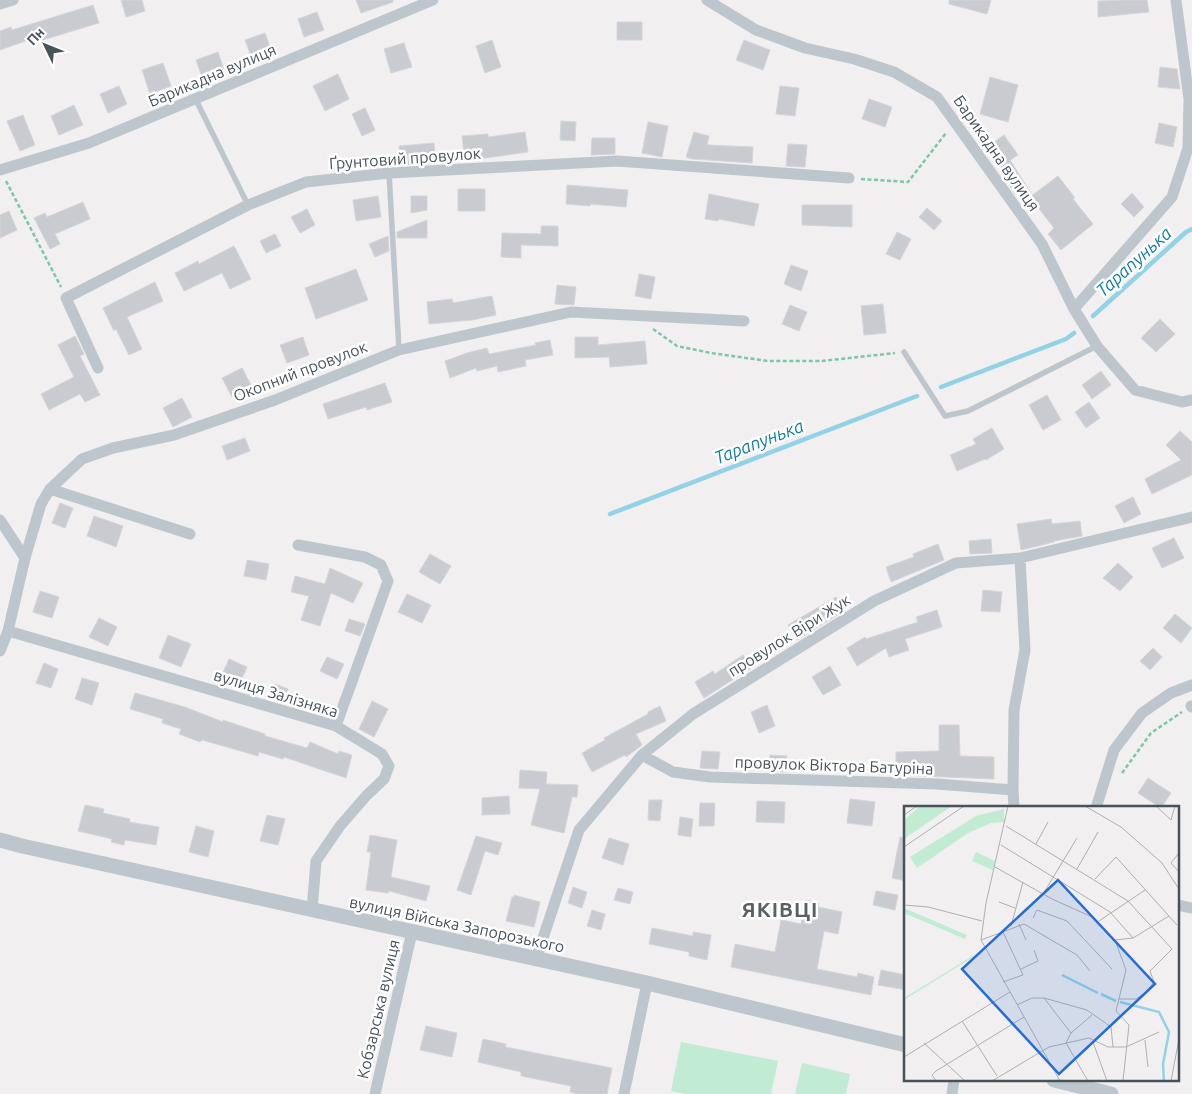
<svg xmlns="http://www.w3.org/2000/svg" width="1192" height="1094" viewBox="0 0 1192 1094" font-family="Ubuntu,sans-serif">
	<style>
		.green { fill: #c1ecd3 }
		.lines { fill: none; stroke-linecap: round; stroke-linejoin: round }
		.stream { stroke: #91d2e6; stroke-width: 4.5 }
		.building { fill: #c9cbd1; stroke: #d4d5da }
		.path { stroke: #7bc8a4; stroke-width: 2.5; stroke-dasharray: 4 2.5; stroke-linecap: butt }
		.service { stroke: #bec6cd; stroke-width: 5.5 }
		.minor { stroke: #bec6cd; stroke-width: 11 }
		.tertiary { stroke: #bec6cd; stroke-width: 15 }
		.labels { text-anchor: middle; stroke-width: 5; stroke-linejoin: round; paint-order: stroke }
		.street-label { font-size: 16px; fill: #48525b; stroke: #fff }
		.water-label { font-size: 18px; font-style: italic; fill: #167fa1; stroke: #fff }
		.district-label { font-size: 21px; font-weight: bold; letter-spacing: 1px; fill: #5c5f64; stroke: #fff }
		.inset-river { fill: none; stroke: #91d2e6; stroke-width: 2.5 }
		.inset-road { fill: none; stroke: #adb0b4; stroke-width: 1 }
		.view { fill: #256cd5; fill-opacity: 0.15; stroke: #256cd5; stroke-width: 2.5 }
		.inset-edge { fill: none; stroke: #48525b; stroke-width: 2.5 }
	</style>
	<rect width="100%" height="100%" fill="#f1efef"/>
	<!-- green -->
	<path class="green" d="M681,1042L778,1061L771,1094H686L671,1091Z
		M802,1063L850,1074L846,1094H795Z"/>
	<g class="lines">
		<!-- stream -->
		<path class="stream" d="M1093,316L1186,232L1192,229
			M941,387L1066,339L1074,333
			M610,514L917,396"/>
	</g>
	<!-- building -->
	<path class="building" d="M121,0H142L145,11L126,17Z
		M356,0H393V2L361,13Z
		M949,0H991L987,14L949,4Z
		M1124,0H1147L1149,12L1098,17V1Z
		M93,5L99,23L36,42L34,38L0,50V31L11,27L12,30Z
		M317,12L324,30L304,37L298,19Z
		M617,22H642V40H617Z
		M265,33L272,52L252,59L245,40Z
		M492,40L501,67L485,73L476,46Z
		M744,40L770,50L763,70L736,60Z
		M404,43L412,67L391,73L384,49Z
		M218,52L224,70L202,77L196,60Z
		M163,63L171,86L150,94L142,70Z
		M1160,67L1177,69L1180,89L1158,87Z
		M338,74L349,99L325,111L313,86Z
		M990,77L1018,85L1008,122L980,114Z
		M119,86L127,104L108,113L100,94Z
		M780,86L799,88L795,116L776,114Z
		M869,99L892,107L885,127L862,119Z
		M74,105L83,125L59,135L51,116Z
		M365,108L375,130L362,136L352,114Z
		M23,115L35,145L20,151L7,121Z
		M561,121L576,122L575,141L560,140Z
		M648,122L668,126L662,157L642,153Z
		M1159,123L1177,127L1173,147L1155,143Z
		M525,132L528,152L465,161L462,136L488,134V137Z
		M694,132L709,136L707,145L753,147L752,163L693,159L686,157Z
		M1004,135L1018,155L1010,160L1031,193L1023,199L1018,192L1015,194L1005,179L1008,177L987,147Z
		M592,138H615V154L591,155Z
		M434,143L436,163L401,165L399,146Z
		M788,144L807,145L805,167L786,166Z
		M1058,176L1075,198L1073,199L1093,224L1061,250L1048,234L1054,228L1030,197Z
		M567,185L628,190L626,207L591,204L590,206L566,204Z
		M458,189H485V211H458Z
		M1132,193L1144,207L1134,217L1121,204Z
		M709,194L759,204L754,226L719,219L718,221L705,219Z
		M378,196L381,217L356,221L353,200Z
		M411,196H427V210L411,213Z
		M83,202L90,219L55,234L60,244L50,249L34,218L45,213L47,217Z
		M802,205H852V227L802,225Z
		M927,208L942,221L934,230L919,217Z
		M307,209L315,225L300,233L291,217Z
		M9,211L17,230L0,238V215Z
		M427,220V238H397V232Z
		M541,226H558V246L521,245V258L501,257L502,233L541,234Z
		M897,232L911,239L900,260L886,254Z
		M275,234L281,246L266,253L260,241Z
		M388,236L389,251L375,257L369,244Z
		M234,246L251,279L230,289L222,273L184,291L175,273L198,261L199,264Z
		M791,265L808,271L801,291L784,284Z
		M356,269L368,300L316,319L305,288Z
		M639,274L655,277L651,299L635,296Z
		M155,282L163,301L127,317L142,349L129,355L116,329L114,331L103,308Z
		M557,285L576,287L574,305L555,304Z
		M492,296L496,315L472,320L429,324L427,302L452,299L453,303Z
		M883,304L886,333L864,335L861,306Z
		M790,305L807,312L799,331L782,324Z
		M1160,319L1175,334L1156,352L1141,338Z
		M75,336L84,354L80,356L100,395L85,402L80,394L49,410L41,394L74,377L58,345Z
		M303,337L309,355L287,363L280,345Z
		M575,337H598V345L645,341L647,364L610,367L609,357L575,358Z
		M550,340L553,355L525,360L526,366L498,372L497,366L477,371L476,368L450,378L445,361L467,353L487,348L489,354L536,345L535,343Z
		M242,368L252,387L232,397L222,378Z
		M1101,371L1111,385L1092,399L1082,385Z
		M385,383L392,402L367,410L366,407L328,419L323,404Z
		M1047,395L1061,420L1043,430L1029,405Z
		M182,398L192,417L173,427L163,408Z
		M1089,402L1100,418L1086,428L1075,412Z
		M992,428L1004,449L986,460L985,459L957,471L950,455L976,444L973,439Z
		M1180,431L1192,442V475L1152,494L1145,479L1181,460L1166,445Z
		M245,438L250,451L227,460L222,446Z
		M1133,497L1141,514L1124,523L1115,506Z
		M60,503L73,508L65,528L52,523Z
		M94,516L123,526L116,547L87,536Z
		M1051,519L1052,524L1080,521L1082,536L1054,541V542L1021,550L1017,524Z
		M1174,538L1184,558L1162,568L1152,548Z
		M991,539L992,553L970,554L969,541Z
		M938,544L944,560L891,582L886,567L914,557L913,554Z
		M430,554L451,566L440,584L419,572Z
		M247,560L269,564L266,580L244,576Z
		M1118,563L1133,577L1120,591L1103,578Z
		M330,568L363,583L353,603L331,593L320,626L301,620L309,596L291,592L295,576L325,584Z
		M983,590L1002,592L1000,612L981,611Z
		M40,591L59,597L52,618L33,612Z
		M407,594L431,605L422,623L398,612Z
		M836,597L844,611L797,640L788,625Z
		M937,610L942,627L905,639L909,650L889,657L886,648L857,666L847,648L865,637L866,639L918,622L916,617Z
		M1175,614L1192,628L1181,643L1163,628Z
		M99,618L117,627L108,646L89,637Z
		M349,619L365,624L360,636L345,631Z
		M168,635L191,644L181,667L159,658Z
		M1153,648L1162,657L1150,670L1140,661Z
		M743,655L751,668L704,698L695,682L713,671L715,674Z
		M327,657L344,664L337,679L320,671Z
		M229,659L247,667L239,685L221,677Z
		M44,663L58,669L51,688L36,683Z
		M830,666L841,685L823,695L812,677Z
		M82,678L99,683L92,705L75,699Z
		M275,684L288,689L283,702L270,697Z
		M135,693L185,707L223,722V720L265,734V736L307,748L310,742L338,754L339,751L352,755L346,778L284,757L283,759L259,752L258,756L202,740L200,742L179,734L181,729L162,723L163,719L130,709Z
		M372,701L388,709L374,737L359,729Z
		M767,705L775,726L759,733L751,712Z
		M660,706L666,721L636,734L642,745L626,757L625,755L592,772L582,753L605,740L604,738L648,714V712Z
		M939,725H959L960,756L994,757V779L896,775V752L939,751Z
		M702,751L720,752L718,769L700,768Z
		M770,755L787,756L786,772L769,771Z
		M520,770L547,772L546,784L578,785L577,797H572L564,833L531,825L540,789L519,788Z
		M1148,778L1171,793L1161,808L1138,793Z
		M509,796L510,814L482,815V798Z
		M850,799L875,802L872,826L847,823Z
		M649,800H662L660,821L648,820Z
		M757,801L785,802L784,823L756,822Z
		M700,803H715L714,826H699Z
		M85,805L104,809L103,813L130,819L129,822L159,827L156,845L125,840L124,845L111,842L112,839L78,831Z
		M267,815L285,819L278,845L260,841Z
		M680,817L693,819L691,837L678,835Z
		M196,826L214,831L208,857L189,852Z
		M370,835L397,840L391,877L430,886L426,901L389,891L388,893L366,890L371,852H367Z
		M476,836L502,843L498,855L485,851L471,895L457,890Z
		M900,837L906,838V881L892,878Z
		M609,838L629,844L623,865L602,858Z
		M573,887L587,892L582,908L568,903Z
		M618,888L633,892L630,904L614,900Z
		M876,891L898,895L895,910L873,905Z
		M514,895L540,902L534,927L506,921L512,897H514Z
		M806,900L819,903L818,907L842,912L838,934L824,931L817,969L857,977L858,973L874,977L871,995L731,967L735,944L775,952L781,920L801,924Z
		M592,910L605,914L601,930L587,926Z
		M652,928L693,936V932L711,935L707,960L689,956V952L649,944Z
		M881,970L906,975V990L878,985Z
		M426,1026L457,1033L452,1057L420,1050Z
		M483,1039L506,1044L505,1047L612,1068L607,1094H578L570,1092L571,1086L521,1076V1072L478,1062Z"/>
	<g class="lines">
		<!-- path -->
		<path class="path" d="M861,179L908,182L946,133
			M6,181L61,287
			M653,329L677,346L711,353L768,361H822L895,353
			M1122,773L1151,733L1182,712"/>
		<!-- service -->
		<path class="service" d="M196,100L248,205
			M389,173L399,350
			M904,352L945,416L968,411L1097,346"/>
		<!-- minor -->
		<path class="minor" d="M707,0L756,30L805,48L854,59L894,72L937,97L1042,244L1074,309L1097,346L1135,390L1182,402L1192,400
			M0,4L13,0
			M0,170L89,143L433,0
			M1074,309L1172,197L1188,148L1189,99L1176,0
			M98,368L66,298L248,205L306,182L389,173L617,161L849,178
			M50,489L190,534
			M0,520L25,558
			M298,545L365,557L381,565L388,581L336,726
			M8,631L336,726L382,754L389,766L384,779L367,795L340,826L316,861L312,910
			M0,651L8,631L25,558L41,504L50,489L82,459L113,448L174,435L275,400L399,350L571,312L744,321
			M1191,706L1192,707
			M642,755L673,772L710,777L937,784L1013,790L1014,808
			M1013,790L1014,710L1025,650L1020,558
			M1096,808L1114,750L1142,713L1171,693L1192,685
			M1178,905L1192,908
			M536,959L579,830L642,755L693,714L874,601L956,563L1020,558L1192,517
			M375,1094L412,932
			M624,1094L647,983
			M952,1094L954,1080"/>
		<!-- tertiary -->
		<path class="tertiary" d="M0,840L22,846L647,983L906,1045
			M1054,1080L1111,1094"/>
	</g>
	<g class="labels">
		<!-- street labels -->
		<g class="street-label">
			<text transform="translate(212 75) rotate(-23)" y="6">Барикадна вулиця</text>
			<text transform="translate(997 153) rotate(55)" y="6">Барикадна вулиця</text>
			<text transform="translate(405 158) rotate(-4)" y="6">Ґрунтовий провулок</text>
			<text transform="translate(300 371) rotate(-21)" y="6">Окопний провулок</text>
			<text transform="translate(789 635) rotate(-32)" y="6">провулок Віри Жук</text>
			<text transform="translate(276 693) rotate(17)" y="6">вулиця Залізняка</text>
			<text transform="translate(834 765) rotate(2)" y="6">провулок Віктора Батуріна</text>
			<text transform="translate(457 924) rotate(12)" y="6">вулиця Війська Запорозького</text>
			<text transform="translate(378 1009) rotate(-77)" y="6">Кобзарська вулиця</text>
		</g>
		<!-- water labels -->
		<g class="water-label">
			<text transform="translate(1134 262) rotate(-42)" y="6">Тарапунька</text>
			<text transform="translate(759 442) rotate(-21)" y="6">Тарапунька</text>
		</g>
		<!-- district labels -->
		<g class="district-label">
			<text x="780" y="917">ЯКІВЦІ</text>
		</g>
	</g>
	<!-- overview -->
	<g transform="translate(904 806)">
		<rect width="275" height="275" fill="#f1efef"/>
		<path d="M16,0H48L0,33V14ZM100,3V16L87,17L64,27L13,62L6,51L72,10ZM72,46L91,55L89,64L68,55ZM0,102L63,129L61,133L0,107ZM70,149L71,150L0,194V192Z" fill="#c1ecd3"/>
		<path class="inset-river" d="M158,169L194,187M197,188L212,195M216,196L255,206L265,226L259,258L260,275"/>
		<path class="inset-road" d="M104,0L82,97L77,134L156,275M181,0L217,21L258,57L275,83M252,0L267,14L271,0M0,9L13,0M102,20L224,95L268,143L246,165L250,176L242,186L232,193H214M132,38L144,16M97,39L206,106L229,132M0,41L60,0M275,47L267,57L275,66M91,61L148,93L188,111L211,134L222,164L212,205L225,219L219,275M173,63L194,26M191,73L212,51L273,119M139,88L173,32M95,96L111,102M0,99L24,101L78,115M129,112L133,104L163,115L208,163M195,115L241,84M115,118L122,134M107,120L119,76M99,126L119,169L99,176M77,134L120,118L173,149L186,165M211,134L229,132L265,110M117,163L134,155L130,144M140,192L167,227L162,237L184,275M113,199L128,192H140L183,204L207,221L209,241M58,215L93,270M167,227L188,209M241,234L244,261M189,236L203,275M20,237L61,275M0,251L106,186M32,275L28,269L32,265L120,211M88,275L145,241L185,232L204,241H222L255,226M267,275L275,233"/>
		<path class="view" d="M154,74L251,178L155,268L58,163Z"/>
		<rect width="275" height="275" class="inset-edge"/>
	</g>
	<!-- north arrow -->
	<g transform="translate(45 45) rotate(313)" stroke="#ffffff" stroke-width="4" paint-order="stroke">
	<path d="M0-4L9 19L0 12L-9 19Z" fill="#48525b"/>
	<text y="-8" font-size="14" font-weight="bold" text-anchor="middle" fill="#48525b">Пн</text>
	</g>
</svg>
